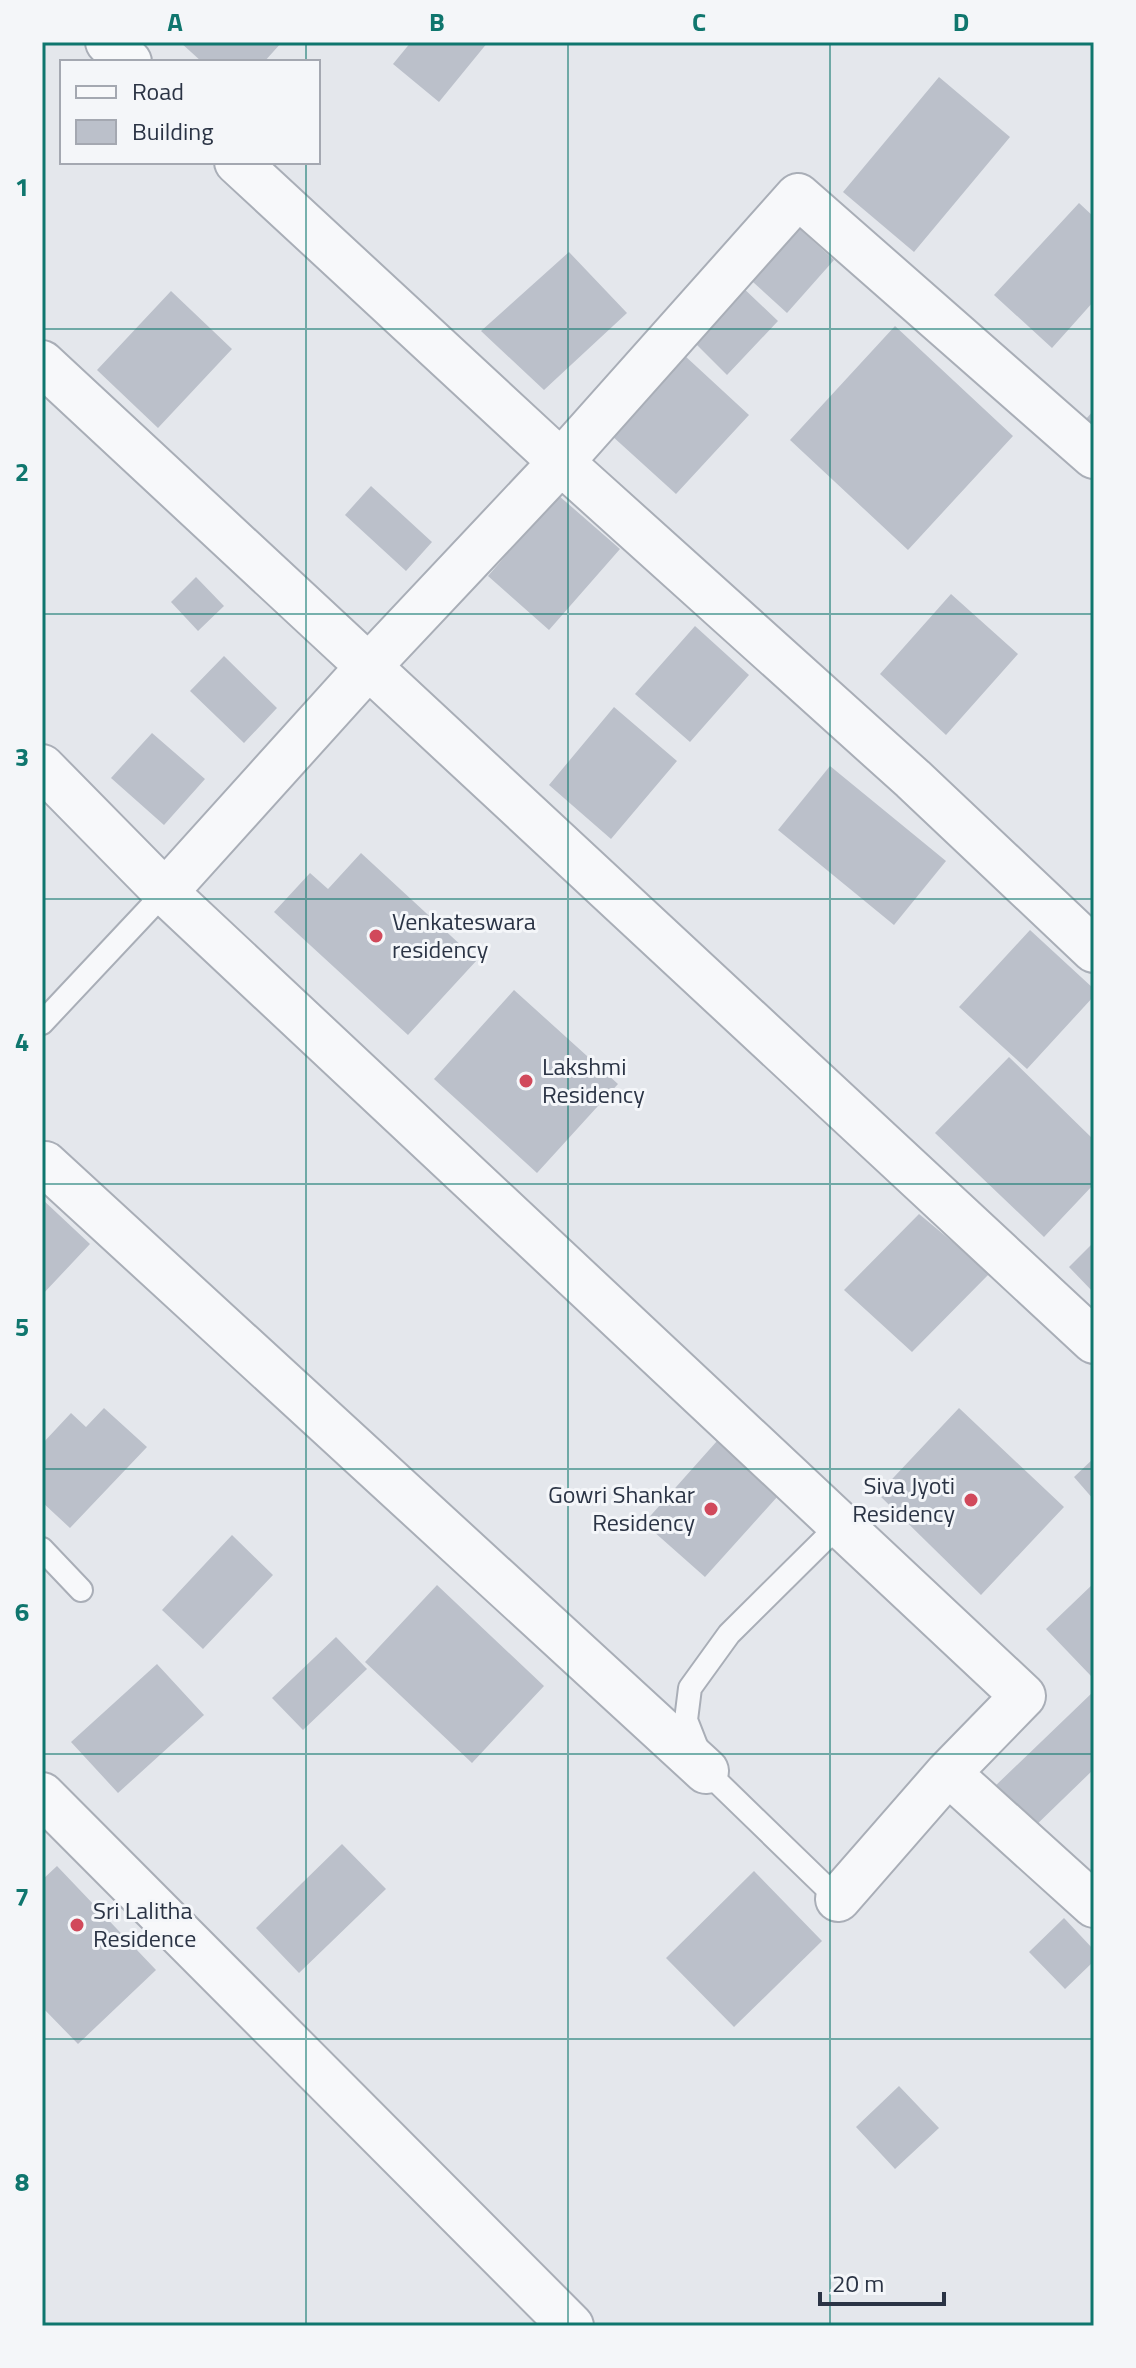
<svg xmlns="http://www.w3.org/2000/svg" width="1136" height="2368" viewBox="0 0 1136 2368" font-family="'Titillium Web',sans-serif">
	<style>
		.building { fill: #bbc0ca }
		.lines { fill: none; stroke-linecap: round; stroke-linejoin: round }
		.service-casing { stroke: #a9aeb7; stroke-width: 26 }
		.minor-casing { stroke: #a9aeb7; stroke-width: 48 }
		.service { stroke: #f7f8fa; stroke-width: 22 }
		.minor { stroke: #f7f8fa; stroke-width: 44 }
		.grid { fill: none; stroke: #0f766e; stroke-width: 2; stroke-opacity: 0.55 }
		.poi-dot { fill: #d1495b; stroke: #f4f6f9; stroke-width: 3 }
		.labels { text-anchor: middle; stroke-width: 6; stroke-linejoin: round; paint-order: stroke }
		.poi-label { font-size: 24px; fill: #2b3445; stroke: #f4f6f9; text-anchor: start }
		.neatline { fill: none; stroke: #0f766e; stroke-width: 3 }
		.grid-label { font-size: 26px; text-anchor: middle; font-weight: bold; fill: #0f766e }
	</style>
	<rect width="100%" height="100%" fill="#e4e7ec"/>
	<!-- building -->
	<path class="building" d="M180,42H282L264,62H202Z
		M411,42H488L439,102L393,64Z
		M939,77L1010,137L914,252L843,192Z
		M1079,203L1094,217V301L1052,348L994,295Z
		M790,220L834,260L787,313L743,273Z
		M569,252L627,313L544,390L481,331Z
		M739,284L778,321L727,375L689,337Z
		M171,291L232,349L158,428L97,370Z
		M895,326L1013,436L908,550L790,440Z
		M684,355L749,415L676,494L611,435Z
		M1094,410V427L1085,420Z
		M371,486L432,542L406,571L345,515Z
		M558,495L620,549L549,630L488,576Z
		M196,577L224,606L198,631L171,602Z
		M951,594L1018,654L946,735L880,674Z
		M695,626L749,675L690,742L635,694Z
		M224,656L277,708L244,743L190,691Z
		M614,707L677,761L611,839L549,785Z
		M152,733L205,779L164,825L111,778Z
		M830,766L946,861L894,925L778,830Z
		M361,853L477,960L408,1035L274,912L310,873L328,889Z
		M1030,930L1094,989V996L1027,1069L959,1007Z
		M514,990L618,1084L537,1173L434,1079Z
		M1009,1057L1094,1140V1184L1044,1237L935,1133Z
		M42,1199L90,1244L42,1295Z
		M919,1214L990,1273L912,1352L844,1290Z
		M1094,1242V1293L1069,1267Z
		M104,1408L147,1447L70,1528L42,1502V1444L71,1413L86,1427Z
		M959,1408L1064,1507L981,1595L878,1494Z
		M717,1441L778,1496L705,1577L644,1523Z
		M1094,1458V1500L1074,1477Z
		M232,1535L273,1575L203,1649L162,1610Z
		M1094,1583V1673L1091,1676L1046,1629Z
		M437,1585L544,1686L472,1763L365,1662Z
		M336,1637L367,1669L303,1730L272,1698Z
		M157,1664L204,1715L118,1793L71,1742Z
		M1094,1691V1769L1031,1830L992,1789Z
		M342,1844L386,1889L299,1973L256,1928Z
		M57,1866L156,1970L78,2044L42,2007V1880Z
		M754,1871L822,1941L734,2027L666,1958Z
		M1064,1918L1094,1950V1961L1065,1989L1029,1952Z
		M899,2086L939,2128L895,2169L856,2127Z"/>
	<g class="lines">
		<defs>
			<path id="service" d="M42,1023L165,892
				M42,1549L81,1590
				M838,1899L706,1771L686,1720L690,1688L729,1634L840,1524"/>
			<path id="minor" d="M108,42L129,62
				M237,162L561,462L913,779L1094,950
				M42,363L1094,1341
				M42,767L165,892L1023,1696L948,1773L838,1899
				M165,892L369,666L561,462L798,196L1094,456
				M45,1164L706,1771
				M948,1773L1094,1905
				M42,1795L571,2326"/>
		</defs>
		<!-- service casing -->
		<use href="#service" class="service-casing"/>
		<!-- minor casing -->
		<use href="#minor" class="minor-casing"/>
		<!-- service -->
		<use href="#service" class="service"/>
		<!-- minor -->
		<use href="#minor" class="minor"/>
	</g>
	<!-- grid -->
	<path class="grid" d="M306,42V62M568,42V2326M830,42V2326M306,162V2326M42,329H1094M42,614H1094M42,899H1094M42,1184H1094M42,1469H1094M42,1754H1094M42,2039H1094"/>
	<!-- markers -->
	<g class="poi-dot">
		<circle cx="376" cy="936" r="8"/>
		<circle cx="526" cy="1081" r="8"/>
		<circle cx="971" cy="1500" r="8"/>
		<circle cx="711" cy="1509" r="8"/>
		<circle cx="77" cy="1925" r="8"/>
	</g>
	<g class="labels">
		<!-- poi labels -->
		<g class="poi-label">
			<text x="392" y="930">Venkateswara<tspan x="392" dy="28">residency</tspan></text>
			<text x="542" y="1075">Lakshmi<tspan x="542" dy="28">Residency</tspan></text>
			<text x="955" y="1494" text-anchor="end">Siva Jyoti<tspan x="955" dy="28">Residency</tspan></text>
			<text x="695" y="1503" text-anchor="end">Gowri Shankar<tspan x="695" dy="28">Residency</tspan></text>
			<text x="93" y="1919">Sri Lalitha<tspan x="93" dy="28">Residence</tspan></text>
		</g>
	</g>
	<!-- border -->
	<rect width="1136" height="2368" fill="none" stroke="#f4f6f9" stroke-width="88"/>
	<!-- legend -->
	<rect x="60" y="60" width="260" height="104" fill="#f4f6f9" stroke="#a4a8b1" stroke-width="2"/>
	<rect x="76" y="86" width="40" height="12" fill="#f7f8fa" stroke="#a4a8b1" stroke-width="2"/>
	<text x="132" y="100" font-size="24" fill="#2b3445">Road</text>
	<rect x="76" y="120" width="40" height="24" fill="#bbc0ca" stroke="#a4a8b1" stroke-width="2"/>
	<text x="132" y="140" font-size="24" fill="#2b3445">Building</text>
	<!-- scale -->
	<path d="M820 2292v12h124v-12" fill="none" stroke="#2b3445" stroke-width="4"/>
	<text x="832" y="2292" font-size="24" fill="#2b3445" stroke="#f4f6f9" stroke-width="6" paint-order="stroke">20 m</text>
	<rect x="44" y="44" width="1048" height="2280" class="neatline"/>
	<g class="grid-label">
		<text x="175" y="31">A</text>
		<text x="437" y="31">B</text>
		<text x="699" y="31">C</text>
		<text x="961" y="31">D</text>
		<text x="22" y="196">1</text>
		<text x="22" y="481">2</text>
		<text x="22" y="766">3</text>
		<text x="22" y="1051">4</text>
		<text x="22" y="1336">5</text>
		<text x="22" y="1621">6</text>
		<text x="22" y="1906">7</text>
		<text x="22" y="2191">8</text>
	</g>
</svg>
